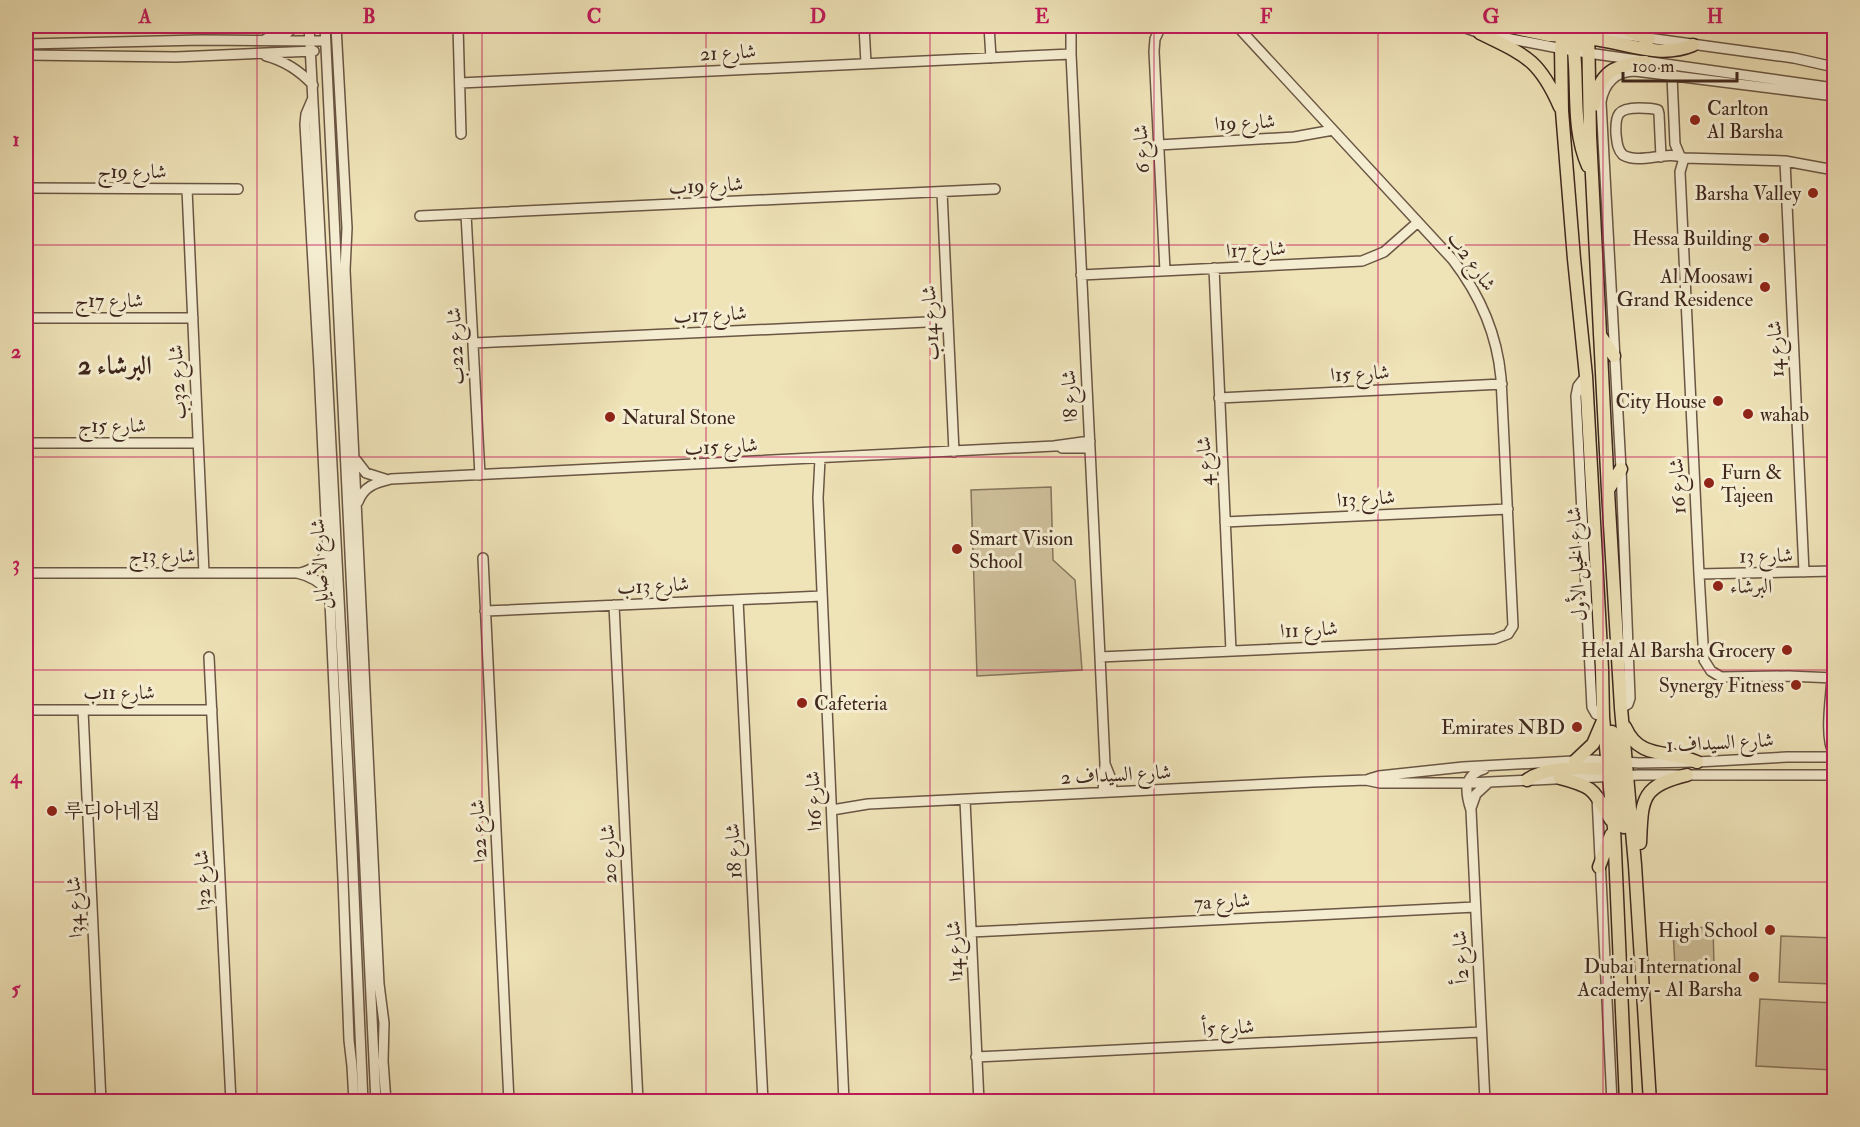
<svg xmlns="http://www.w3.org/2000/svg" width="1860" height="1127" viewBox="0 0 1860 1127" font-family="'IM FELL Double Pica',Amiri,'Noto Serif KR',serif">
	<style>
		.green { fill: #d1c39e; stroke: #88755e; stroke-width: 1.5 }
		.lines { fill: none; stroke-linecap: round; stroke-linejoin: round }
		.minor-casing { stroke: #6a5644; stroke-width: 12 }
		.major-casing { stroke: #3e271d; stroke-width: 15 }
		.minor { stroke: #f5edd1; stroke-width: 9 }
		.major { stroke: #efe3b8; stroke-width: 12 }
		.grid { fill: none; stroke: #c2185b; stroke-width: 1.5; stroke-opacity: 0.55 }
		.poi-dot { fill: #8f2418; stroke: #f5edd1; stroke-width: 2 }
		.labels { text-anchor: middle; stroke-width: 6; stroke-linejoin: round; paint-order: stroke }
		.street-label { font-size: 20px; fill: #3e271d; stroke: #f5edd1 }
		.poi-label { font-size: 20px; fill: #3e271d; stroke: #f5edd1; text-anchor: end }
		.district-label { font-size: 26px; font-weight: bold; fill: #3e271d; stroke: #f5edd1 }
		.neatline { fill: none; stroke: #c2185b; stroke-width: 2 }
		.grid-label { font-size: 20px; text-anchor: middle; font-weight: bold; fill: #c2185b }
	</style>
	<rect width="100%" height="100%" fill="#efe3b8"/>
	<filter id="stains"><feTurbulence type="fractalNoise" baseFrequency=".00333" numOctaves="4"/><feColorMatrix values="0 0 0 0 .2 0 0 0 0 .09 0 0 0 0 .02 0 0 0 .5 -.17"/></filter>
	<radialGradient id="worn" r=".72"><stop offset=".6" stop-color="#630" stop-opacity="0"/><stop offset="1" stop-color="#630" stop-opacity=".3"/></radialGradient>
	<!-- green -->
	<path class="green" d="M1051,487L1053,560L1075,580L1082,670L977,676L971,490Z
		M1713,927L1714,966L1675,968L1673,929Z
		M1781,936L1834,938V984L1779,982Z
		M1760,999L1834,1003V1070L1756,1066Z"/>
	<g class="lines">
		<defs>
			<path id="minor" d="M309,26L352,847L363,1102
				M325,26L376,1102
				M336,26L347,228L345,270L379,984L384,1023L383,1061L386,1102
				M458,26L461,134
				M864,26L866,63
				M989,26L991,58
				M1071,26V54L1100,657L1105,764L1103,792
				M1161,26L1155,39L1154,51L1165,271
				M1460,26L1480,33L1574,51L1834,88
				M1582,29L1794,58L1834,67
				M281,38L295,26
				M266,39L279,32L286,26
				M26,44L202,40L325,41
				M26,55L176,57L314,51
				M266,56C285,61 300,71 313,85
				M1672,76L1675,144L1680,156
				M460,83L1071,54
				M312,100L306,114L305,124L319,368L343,879L349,1040L352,1066L354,1102
				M1159,145L1294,137L1333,130
				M1661,157L1659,114L1658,110C1652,108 1646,108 1639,108C1618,108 1615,114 1616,134C1617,142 1617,149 1623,155C1641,165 1666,150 1684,158
				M1785,161L1804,572
				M1834,170L1785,161L1684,158L1680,172L1699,574L1704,660L1711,671L1721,677L1788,676L1834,678
				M26,188L238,189
				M187,189L204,573
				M942,192L954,452
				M466,214L480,475
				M420,216L995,189
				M1214,268L1231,651
				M1081,275L1362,261L1384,252L1418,222
				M26,318H193
				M474,343L948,321
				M1586,376L1578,386L1576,396L1592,707L1596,714L1603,717
				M1219,398L1502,384
				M26,443H198
				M1062,448H1090
				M820,459L818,498L844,1102
				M356,460L366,473L385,479
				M358,502C364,486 375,483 391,479L1054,446L1090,441
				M1225,522L1508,509
				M483,558L509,1102
				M26,573H297C311,576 321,582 330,593
				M300,573C313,570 322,563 327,550
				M1699,574L1834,571
				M738,600L763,1102
				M614,605L638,1102
				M485,611L822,596
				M209,657L231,1102
				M1100,657L1495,639L1508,634L1513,626L1501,378C1497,334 1480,295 1453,260L1237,26
				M1832,678C1831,697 1824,738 1834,754
				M1621,708L1628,704L1630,698L1621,469L1601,102C1604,83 1616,71 1635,71L1834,96
				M26,710H212
				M83,710L101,1102
				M1105,764L1111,779L1112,792
				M1484,769C1463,775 1465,792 1471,810L1485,1102
				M1369,779L1379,776L1463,767L1591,760L1639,763L1697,762L1787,757H1834
				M1597,797L1612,1102
				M965,800L979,1102
				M1471,808L1476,794L1489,782
				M832,810L868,804L1313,782L1366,780L1380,783H1468L1639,775H1834
				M971,932L1475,907
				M976,1057L1481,1032"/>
			<path id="major" d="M1506,26L1548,35L1569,36
				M1563,26L1561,48L1562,111L1574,259L1586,376L1602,669L1603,717L1614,828L1626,1102
				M1575,26L1577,38L1581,45
				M1588,26L1590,136L1608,491L1621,708L1635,865L1650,1102
				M1618,26L1649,39
				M1563,27L1571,40L1574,51C1578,89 1572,130 1588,166
				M1480,33C1525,55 1539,59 1560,107
				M1580,38C1618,38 1655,61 1693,45
				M1594,105C1599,72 1614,65 1645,62
				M1600,335L1614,356
				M1608,490L1621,469
				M1625,727C1640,761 1669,749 1697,762
				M1612,732L1617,758L1627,774
				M1575,761L1593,744L1602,723
				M1611,764L1616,769L1618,775L1624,827
				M1560,778C1595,787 1593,790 1611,820
				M1527,780C1548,764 1590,769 1616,769
				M1640,843C1642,800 1640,786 1687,775
				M1599,867L1611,835"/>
		</defs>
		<!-- minor casing -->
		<use href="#minor" class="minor-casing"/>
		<!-- major casing -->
		<use href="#major" class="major-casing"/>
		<!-- minor -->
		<use href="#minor" class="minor"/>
		<!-- major -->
		<use href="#major" class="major"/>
	</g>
	<!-- grid -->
	<path class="grid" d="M257,26V1102M482,26V1102M706,26V1102M930,26V1102M1154,26V1102M1378,26V1102M1603,26V1102M26,245H1834M26,457H1834M26,670H1834M26,882H1834"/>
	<!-- markers -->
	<g class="poi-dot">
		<circle cx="1695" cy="120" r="6"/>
		<circle cx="1813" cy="193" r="6"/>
		<circle cx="1764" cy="238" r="6"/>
		<circle cx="1765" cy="287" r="6"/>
		<circle cx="1718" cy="401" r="6"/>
		<circle cx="1748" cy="414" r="6"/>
		<circle cx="610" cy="417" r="6"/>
		<circle cx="1709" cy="483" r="6"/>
		<circle cx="957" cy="549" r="6"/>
		<circle cx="1718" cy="586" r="6"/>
		<circle cx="1787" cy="650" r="6"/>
		<circle cx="1796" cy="685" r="6"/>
		<circle cx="802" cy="703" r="6"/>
		<circle cx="1577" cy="727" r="6"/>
		<circle cx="52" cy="811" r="6"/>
		<circle cx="1770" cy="930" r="6"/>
		<circle cx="1754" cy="977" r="6"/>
	</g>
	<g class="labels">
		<!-- street labels -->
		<g class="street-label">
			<text transform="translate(728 52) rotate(-3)" y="7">شارع 21</text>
			<text transform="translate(1245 122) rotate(-3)" y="7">شارع 19ا</text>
			<text transform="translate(1141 149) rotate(-93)" y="7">شارع 6</text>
			<text x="132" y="178">شارع 19ج</text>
			<text transform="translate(706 185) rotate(-3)" y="7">شارع 19ب</text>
			<text transform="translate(1256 249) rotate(-3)" y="7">شارع 17ا</text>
			<text transform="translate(1472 261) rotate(54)" y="7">شارع 2ب</text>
			<text x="109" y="307">شارع 17ج</text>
			<text transform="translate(710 314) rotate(-3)" y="7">شارع 17ب</text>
			<text transform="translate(930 323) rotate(-93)" y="7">شارع 14ب</text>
			<text transform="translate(455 346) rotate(-93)" y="7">شارع 22ب</text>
			<text transform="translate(1775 349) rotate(-93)" y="7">شارع 14</text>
			<text transform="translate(1360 373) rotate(-3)" y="7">شارع 15ا</text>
			<text transform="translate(177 382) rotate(-93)" y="7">شارع 32ب</text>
			<text transform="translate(1069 396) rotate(-93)" y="7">شارع 8ا</text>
			<text x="112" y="432">شارع 15ج</text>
			<text transform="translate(721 446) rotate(-3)" y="7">شارع 15ب</text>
			<text transform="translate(1204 461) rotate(-93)" y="7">شارع 4</text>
			<text transform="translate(1677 486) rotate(-93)" y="7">شارع 16</text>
			<text transform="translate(1366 498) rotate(-3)" y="7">شارع 13ا</text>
			<text x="162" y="562">شارع 13ج</text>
			<text transform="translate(1766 555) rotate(-1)" y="7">شارع 13</text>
			<text transform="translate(319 564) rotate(-93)" y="7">شارع الأصايل</text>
			<text transform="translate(1576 564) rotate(-93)" y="7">شارع الخيل الأول</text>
			<text transform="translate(653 585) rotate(-3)" y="7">شارع 13ب</text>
			<text transform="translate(1309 629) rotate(-3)" y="7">شارع 11ا</text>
			<text x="119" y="699">شارع 11ب</text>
			<text transform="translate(1720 742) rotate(-3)" y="7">شارع السيداف 1</text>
			<text transform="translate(1116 774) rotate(-3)" y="7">شارع السيداف 2</text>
			<text transform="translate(813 801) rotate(-92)" y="7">شارع 16ا</text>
			<text transform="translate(478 831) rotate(-93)" y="7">شارع 22ا</text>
			<text transform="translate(733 851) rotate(-93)" y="7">شارع 18</text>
			<text transform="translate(608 854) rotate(-93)" y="7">شارع 20</text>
			<text transform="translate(202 880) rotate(-93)" y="7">شارع 32ا</text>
			<text transform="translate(1222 901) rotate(-3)" y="7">7a شارع</text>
			<text transform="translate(74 907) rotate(-93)" y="7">شارع 34ا</text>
			<text transform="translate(954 951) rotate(-93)" y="7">شارع 14ا</text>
			<text transform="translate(1460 957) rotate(-93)" y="7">شارع 2أ</text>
			<text transform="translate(1228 1027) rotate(-3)" y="7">شارع 5أ</text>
		</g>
		<!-- poi labels -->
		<g class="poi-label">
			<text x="1707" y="115" text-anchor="start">Carlton<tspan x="1707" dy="23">Al Barsha</tspan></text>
			<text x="1801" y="200">Barsha Valley</text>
			<text x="1752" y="245">Hessa Building</text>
			<text x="1753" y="283">Al Moosawi<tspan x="1753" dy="23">Grand Residence</tspan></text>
			<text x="1706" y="408">City House</text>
			<text x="1760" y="421" text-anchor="start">wahab</text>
			<text x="622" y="424" text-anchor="start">Natural Stone</text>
			<text x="1721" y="479" text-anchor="start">Furn &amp;<tspan x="1721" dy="23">Tajeen</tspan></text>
			<text x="969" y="545" text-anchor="start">Smart Vision<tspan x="969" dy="23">School</tspan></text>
			<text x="1730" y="593" text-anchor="start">البرشاء</text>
			<text x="1775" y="657">Helal Al Barsha Grocery</text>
			<text x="1784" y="692">Synergy Fitness</text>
			<text x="814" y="710" text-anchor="start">Cafeteria</text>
			<text x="1565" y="734">Emirates NBD</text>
			<text x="64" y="818" text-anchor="start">루디아네집</text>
			<text x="1758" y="937">High School</text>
			<text x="1742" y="973">Dubai International<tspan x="1742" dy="23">Academy - Al Barsha</tspan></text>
		</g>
		<!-- district labels -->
		<g class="district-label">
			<text x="115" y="374">البرشاء 2</text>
		</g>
	</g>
	<!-- margin -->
	<rect width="1860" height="1127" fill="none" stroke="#efe3b8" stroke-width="66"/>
	<!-- scale -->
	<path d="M1623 72v9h114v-9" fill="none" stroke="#3e271d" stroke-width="3"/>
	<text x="1632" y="72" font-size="18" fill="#3e271d" stroke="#f5edd1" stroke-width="4.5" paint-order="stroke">100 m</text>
	<rect x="33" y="33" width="1794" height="1061" class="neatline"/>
	<g class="grid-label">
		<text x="145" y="23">A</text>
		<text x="369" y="23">B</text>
		<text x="594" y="23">C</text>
		<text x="818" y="23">D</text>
		<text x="1042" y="23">E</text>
		<text x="1266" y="23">F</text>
		<text x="1491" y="23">G</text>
		<text x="1715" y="23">H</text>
		<text x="16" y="146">1</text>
		<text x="16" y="358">2</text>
		<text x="16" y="570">3</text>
		<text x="16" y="783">4</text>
		<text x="16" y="995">5</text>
	</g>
	<rect width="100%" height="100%" filter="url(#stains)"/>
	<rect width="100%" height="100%" fill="url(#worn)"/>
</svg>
